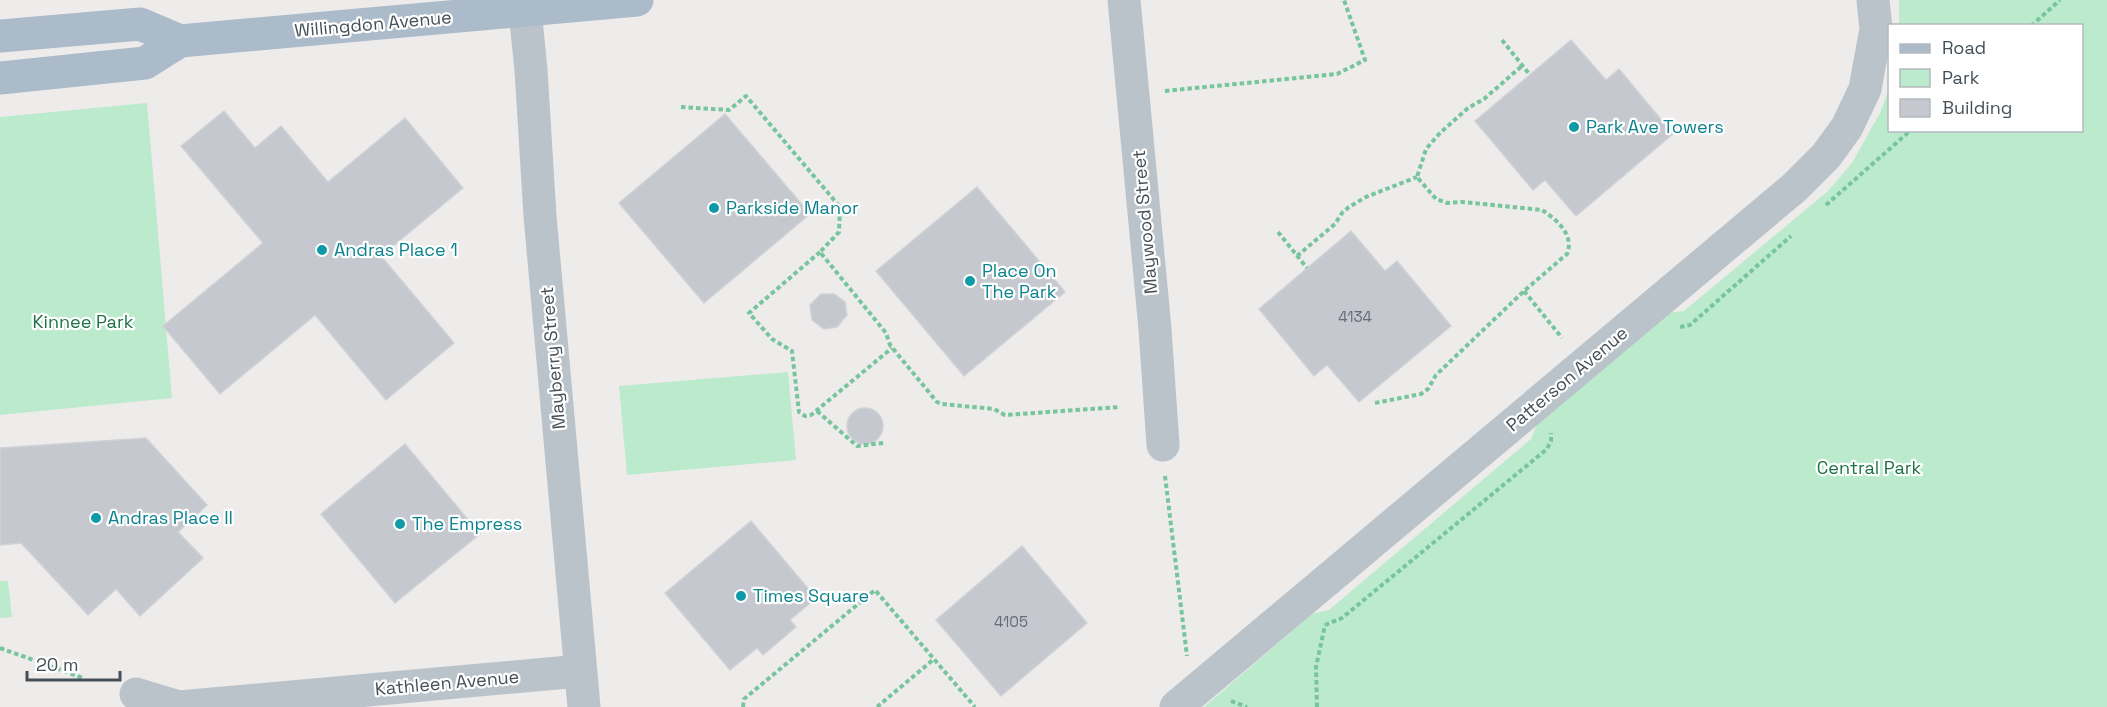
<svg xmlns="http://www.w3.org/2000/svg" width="2107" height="707" viewBox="0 0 2107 707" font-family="'Space Grotesk',sans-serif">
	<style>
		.green { fill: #bbeacc }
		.building { fill: #c5c8ce; stroke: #d0d2d7; stroke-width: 1.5 }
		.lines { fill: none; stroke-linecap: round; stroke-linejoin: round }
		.path { stroke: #77c59d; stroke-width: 4; stroke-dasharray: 4.5 3; stroke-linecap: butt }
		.minor { stroke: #bac3ca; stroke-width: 33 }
		.major { stroke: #acbbc9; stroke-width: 33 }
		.culture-dot { fill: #0f9aa8; stroke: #fff; stroke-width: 2 }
		.labels { text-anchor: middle; stroke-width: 4.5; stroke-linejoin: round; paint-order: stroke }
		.number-label { font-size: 15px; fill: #656d75 }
		.street-label { font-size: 18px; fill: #454f57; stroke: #fff }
		.culture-label { font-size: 18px; fill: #0d838f; stroke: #fff; text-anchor: start }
		.park-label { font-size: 18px; fill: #1d7145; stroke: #fff }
	</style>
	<rect width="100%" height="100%" fill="#eeebeb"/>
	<!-- green -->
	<path class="green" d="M1899,0H2107V707H1204L1312,614L1329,610L1531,439L1537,424L1667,313L1684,311L1827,192L1852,163L1880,113L1889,89L1890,130H2082V26L1899,25Z
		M147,103L172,398L0,415V117Z
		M788,372L796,460L627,475L619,386Z
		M0,581H8L12,617L0,618Z"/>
	<!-- building -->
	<path class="building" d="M1571,40L1606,80L1619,69L1673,134L1576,216L1545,180L1533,190L1475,121Z
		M224,111L255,148L281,126L328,182L405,118L463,188L381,256L454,343L386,400L315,315L220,394L163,326L263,243L181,146Z
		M725,114L810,214L704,303L619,203Z
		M977,187L1065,292L964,376L876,271Z
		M1351,231L1385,271L1397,261L1451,326L1359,402L1327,365L1314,376L1259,309Z
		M821,294H834L845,302L847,315L837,327L824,329L812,320L810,305Z
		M847 426a18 18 0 1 1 36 0a18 18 0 1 1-36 0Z
		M146,438L207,505L178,532L203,558L140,616L116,589L88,615L21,543L0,545V448Z
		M405,444L480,534L395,603L321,514Z
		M751,521L816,598L790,620L796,627L763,655L757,648L730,670L665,593Z
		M1022,546L1087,623L1001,696L936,620Z"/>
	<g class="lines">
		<!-- path -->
		<path class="path" d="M2031,26L2060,0
			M1502,40L1530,75
			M1165,91L1337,74L1365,60L1344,0
			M681,107L729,110L746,96L840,207L839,232L820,252L886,333L890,345L937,402L942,404L994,409L1005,415L1120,407
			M1826,205L1911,130
			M1278,232L1307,268
			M820,252L749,313L772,339L792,351L799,412L805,416L811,415L892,348
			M1297,256L1335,224L1342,213L1349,207L1366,197L1417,177
			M1524,291L1562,338
			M1680,327L1690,325L1791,236
			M1375,403L1421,394L1428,389L1436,375L1524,291L1567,254C1575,235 1556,219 1542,210L1462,202L1447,203L1436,199L1417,177L1426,149L1440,133L1468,108L1484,99L1523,65
			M817,411L857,446L883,443
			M1165,476L1187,656
			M1325,625L1342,618L1547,449L1551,441V433
			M0,648L83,678
			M1231,701L1247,707
			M743,707L744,699L875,590L975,707
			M877,707L934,659
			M1317,707L1316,667L1325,625"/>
		<!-- minor -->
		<path class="minor" d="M1124,0L1155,329L1163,445
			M525,10L531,70L540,216L584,707
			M136,694L179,707L580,671
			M1176,707L1795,187L1826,156L1847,127L1865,89L1876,29L1873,0"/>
		<!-- major -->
		<path class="major" d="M0,36L140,24L180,41
			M0,78L145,63L180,41L637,0"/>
	</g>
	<!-- markers -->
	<g class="culture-dot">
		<circle cx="1574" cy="127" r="6"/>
		<circle cx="714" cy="208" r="6"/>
		<circle cx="322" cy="250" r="6"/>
		<circle cx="970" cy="281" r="6"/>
		<circle cx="96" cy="518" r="6"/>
		<circle cx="400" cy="524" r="6"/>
		<circle cx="741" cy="596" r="6"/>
	</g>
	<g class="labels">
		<!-- number labels -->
		<g class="number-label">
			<text x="1355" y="322">4134</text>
			<text x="1011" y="627">4105</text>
		</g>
		<!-- street labels -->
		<g class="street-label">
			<text transform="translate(373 24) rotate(-5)" y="6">Willingdon Avenue</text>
			<text transform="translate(1145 222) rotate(-95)" y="6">Maywood Street</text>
			<text transform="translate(553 358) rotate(-95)" y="6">Mayberry Street</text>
			<text transform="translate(1567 379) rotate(-40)" y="6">Patterson Avenue</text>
			<text transform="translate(447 683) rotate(-5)" y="6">Kathleen Avenue</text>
		</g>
		<!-- culture labels -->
		<g class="culture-label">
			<text x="1586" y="133">Park Ave Towers</text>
			<text x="726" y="214">Parkside Manor</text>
			<text x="334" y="256">Andras Place 1</text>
			<text x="982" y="277">Place On<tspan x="982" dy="21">The Park</tspan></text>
			<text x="108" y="524">Andras Place II</text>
			<text x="412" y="530">The Empress</text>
			<text x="753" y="602">Times Square</text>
		</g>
		<!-- park labels -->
		<g class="park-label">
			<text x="83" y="328">Kinnee Park</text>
			<text x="1869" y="474">Central Park</text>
		</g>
	</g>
	<!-- legend -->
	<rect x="1888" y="24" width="195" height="108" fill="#ffffff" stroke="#b5b9bc" stroke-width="1.5"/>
	<rect x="1900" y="44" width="30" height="9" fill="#acbbc9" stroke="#b5b9bc" stroke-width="1.5"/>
	<text x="1942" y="54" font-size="18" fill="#454f57">Road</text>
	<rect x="1900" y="69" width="30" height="18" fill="#bbeacc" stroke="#b5b9bc" stroke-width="1.5"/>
	<text x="1942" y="84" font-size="18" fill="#454f57">Park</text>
	<rect x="1900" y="99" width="30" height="18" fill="#c5c8ce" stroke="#b5b9bc" stroke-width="1.5"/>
	<text x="1942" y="114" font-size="18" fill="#454f57">Building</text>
	<!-- scale -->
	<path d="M27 671v9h93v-9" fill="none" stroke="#454f57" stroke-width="3"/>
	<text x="36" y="671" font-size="18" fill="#454f57" stroke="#ffffff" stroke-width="4.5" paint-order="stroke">20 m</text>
</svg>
